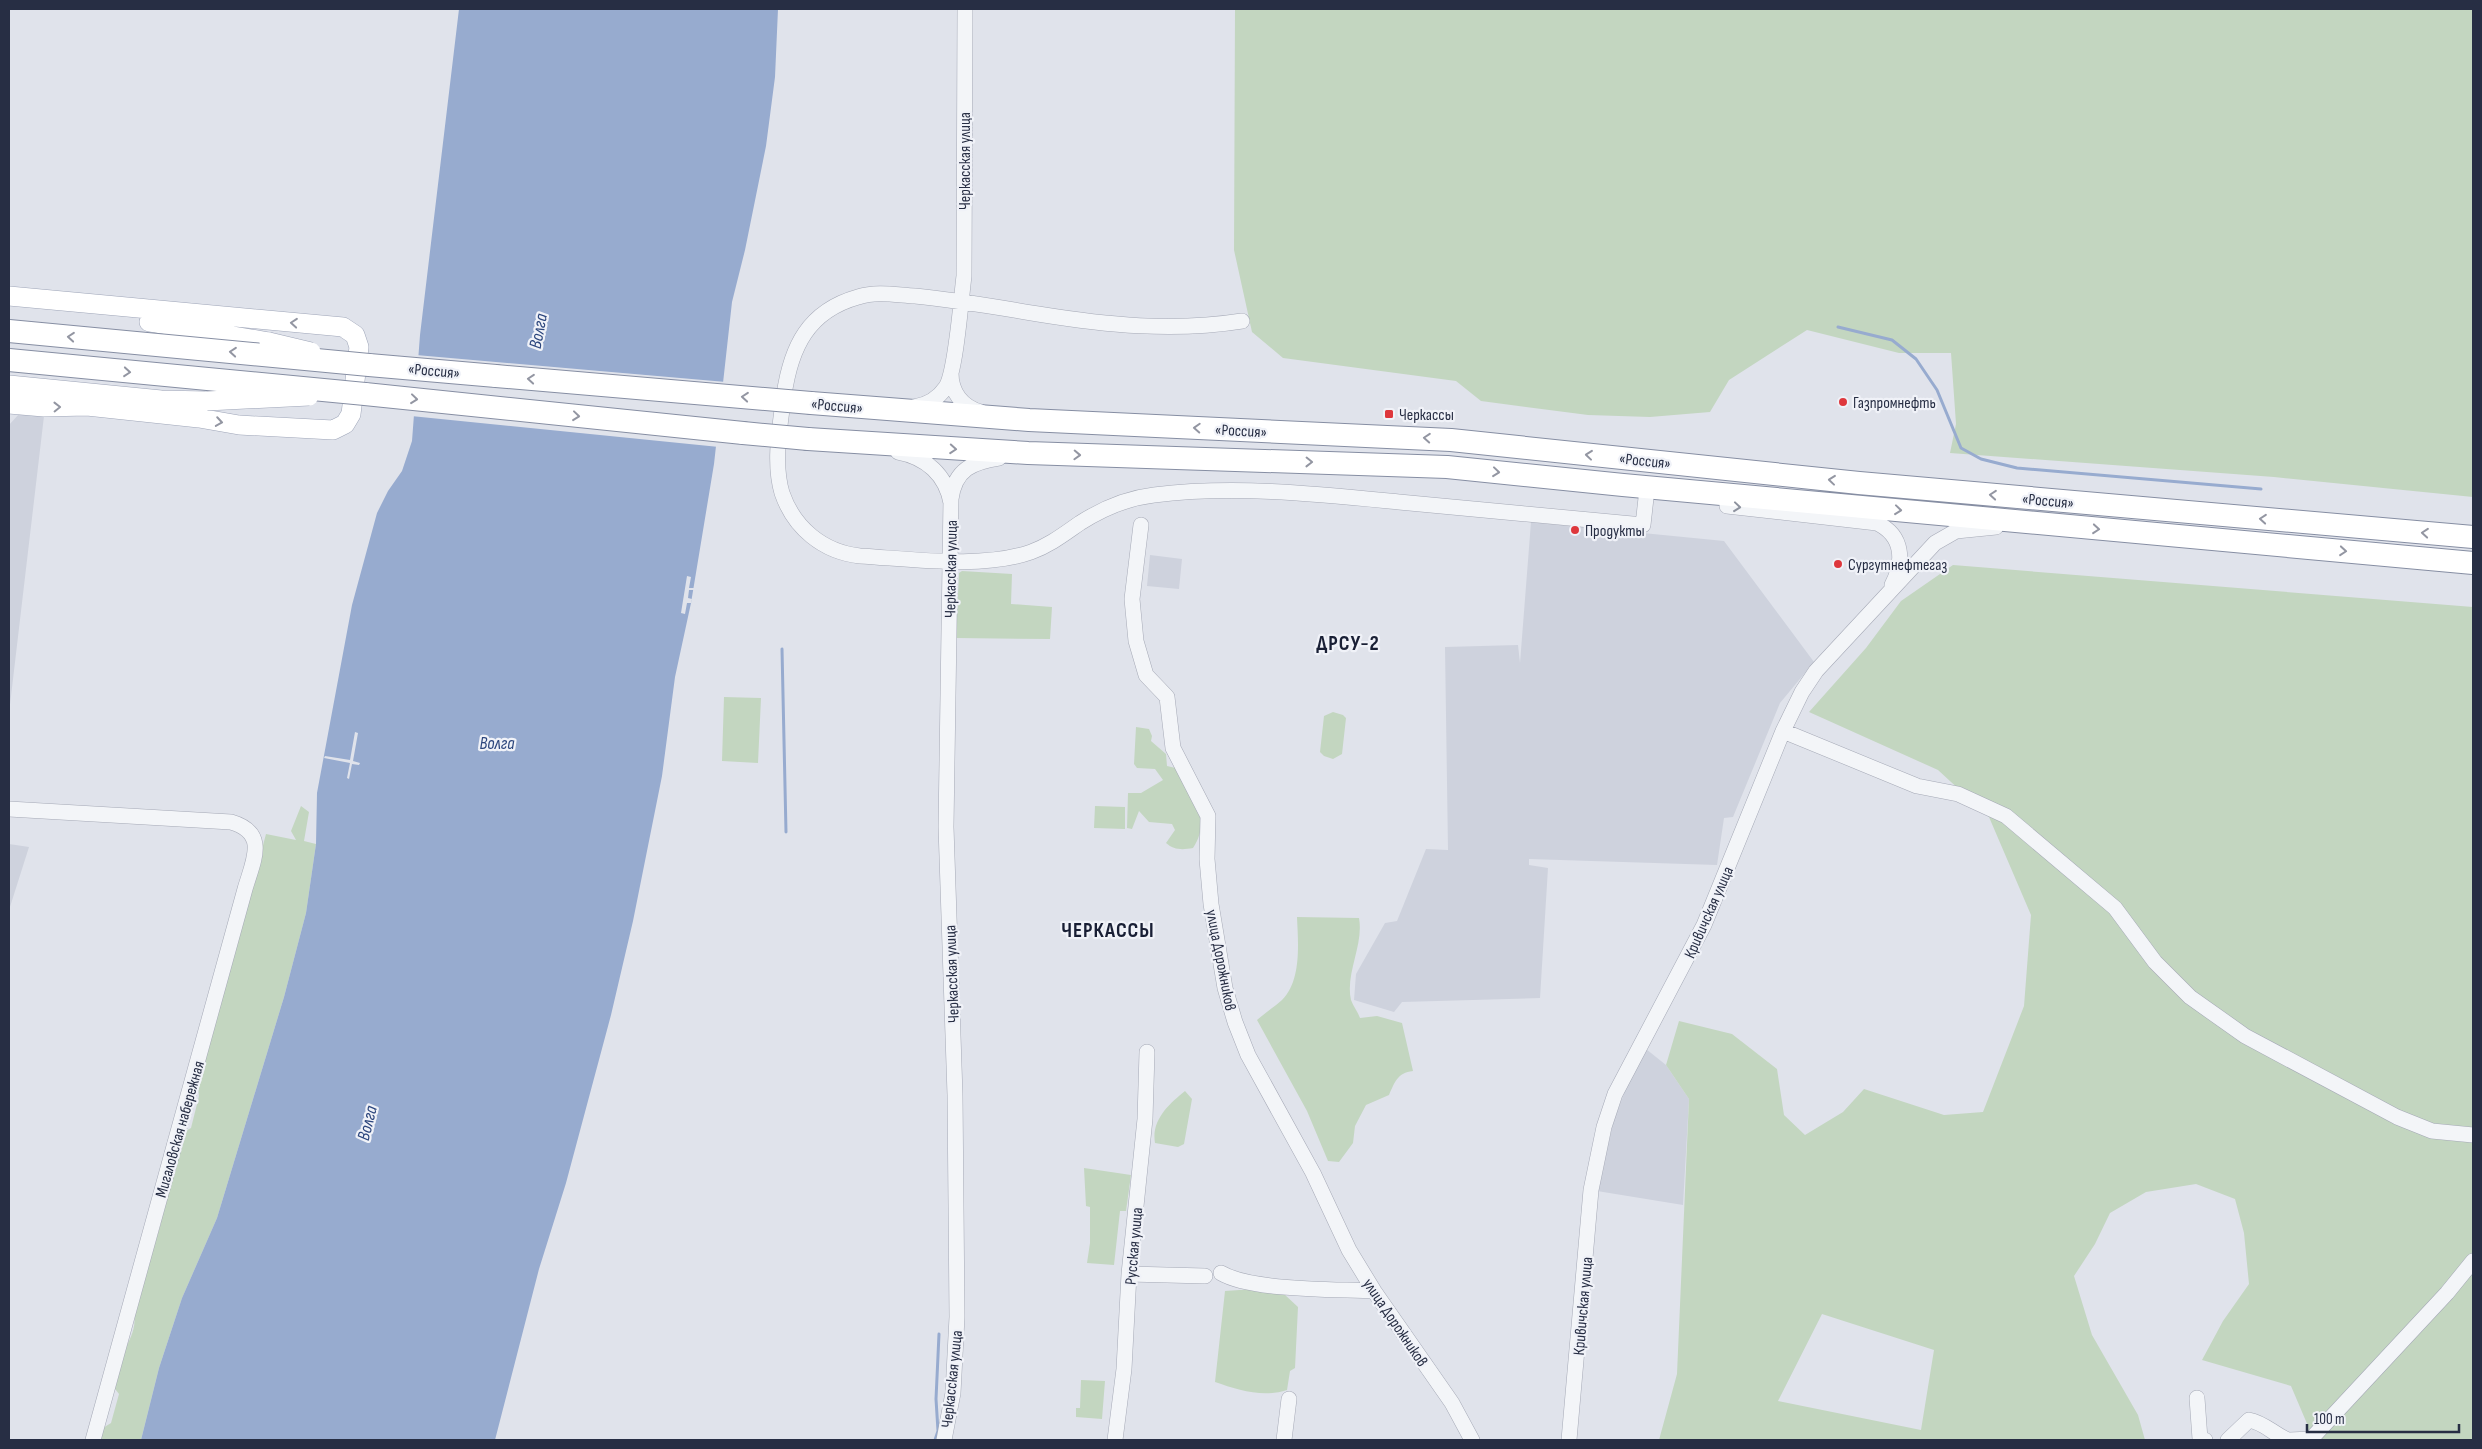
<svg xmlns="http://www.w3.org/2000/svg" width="2482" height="1449" viewBox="0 0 2482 1449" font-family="'Sofia Sans Condensed',sans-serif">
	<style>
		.built { fill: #ced2dd }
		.green { fill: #c3d6c0; fill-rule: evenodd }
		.water { fill: #97abcf }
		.pier { fill: #e0e3eb }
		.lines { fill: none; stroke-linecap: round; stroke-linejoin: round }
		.stream { stroke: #97abcf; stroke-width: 3 }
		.minor-casing { stroke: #a5a9b6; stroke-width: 16 }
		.major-casing { stroke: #9ea5b8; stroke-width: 20 }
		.highway-casing { stroke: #868ea3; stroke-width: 24 }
		.minor { stroke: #f3f5f8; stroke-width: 15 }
		.major { stroke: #fff; stroke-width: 19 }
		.highway { stroke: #fff; stroke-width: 22 }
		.major-bridge-casing { stroke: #9ea5b8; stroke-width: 20; stroke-linecap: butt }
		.highway-bridge-casing { stroke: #868ea3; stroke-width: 24; stroke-linecap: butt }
		.major-bridge { stroke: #fff; stroke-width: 19 }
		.highway-bridge { stroke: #fff; stroke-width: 22 }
		.oneway { stroke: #9396a2 }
		.oneway2 { stroke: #8d929e }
		.poi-dot { fill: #de373c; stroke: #f0f2f8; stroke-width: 2 }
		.labels { text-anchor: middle; stroke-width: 4.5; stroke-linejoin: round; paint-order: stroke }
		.street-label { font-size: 16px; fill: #272e44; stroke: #f0f2f8 }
		.poi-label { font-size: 16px; fill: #272e44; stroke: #f0f2f8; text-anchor: start }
		.water-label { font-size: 18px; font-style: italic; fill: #2c467d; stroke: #f0f2f8 }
		.district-label { font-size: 21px; font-weight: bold; letter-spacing: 1px; fill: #191f35; stroke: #f0f2f8 }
	</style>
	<rect width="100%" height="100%" fill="#e0e3eb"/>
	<!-- built -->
	<path class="built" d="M19,414L44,416L9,713V425Z
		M1531,522L1724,541L1814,662L1780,703L1733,817L1724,818L1717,865L1529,859V865L1548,868L1540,998L1402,1002L1394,1012L1354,1000L1356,974L1385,923L1397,921L1426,849L1448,850L1445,647L1518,645L1520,663Z
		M1150,555L1182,559L1179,589L1147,586Z
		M9,844L29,847L9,910Z
		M1646,1049L1666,1065L1689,1099L1683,1205L1597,1191L1614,1120L1627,1086Z"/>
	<!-- green -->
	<path class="green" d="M1235,9H2473V497L2274,477L1950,453L1956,424L1951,353H1899L1807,330L1729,380L1710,412L1650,417L1588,415L1481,401L1456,381L1283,358L1252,332L1234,250Z
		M1953,565L2473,607V1440H2304L2308,1426L2291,1386L2202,1360L2223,1321L2249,1284L2244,1233L2235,1199L2196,1184L2146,1192L2110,1213L2095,1244L2074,1276L2092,1335L2138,1415L2145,1440H1659L1677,1374L1689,1099L1666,1065L1679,1021L1732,1034L1777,1069L1784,1115L1805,1135L1843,1112L1864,1089L1944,1115L1983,1112L2024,1006L2031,915L1989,817L1938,770L1809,712L1866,648L1901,601ZM1822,1314L1934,1350L1921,1430L1778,1401Z
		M962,571L1012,574L1011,604L1052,607L1050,639L956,638L959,573Z
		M724,697L761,698L758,763L722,761Z
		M1333,712L1343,715L1346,718L1342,754L1333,759L1324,756L1320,752L1324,716Z
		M1136,727L1149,729L1152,736L1151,741L1166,754L1167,766L1180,769C1193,797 1212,819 1193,848C1182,850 1174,850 1166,843L1175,830L1172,824L1149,822L1139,811L1132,829L1127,828L1128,793H1141L1163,780L1155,769L1137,768L1134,764Z
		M301,806L309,812L304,841L316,844L306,913L284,997L217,1218L182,1298L159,1368L141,1440H96L98,1431L111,1423L119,1394L112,1385C115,1374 118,1363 123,1353C130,1339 139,1325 132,1308L145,1277L161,1223L158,1217L182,1133L191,1128L199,1096L198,1087L266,834L296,840L291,831Z
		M1095,806L1125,807V829L1094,828Z
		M1297,917L1359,918C1364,945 1345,973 1351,1000C1353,1006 1358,1012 1360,1018L1377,1016L1402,1023L1413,1071C1397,1073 1395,1082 1389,1095L1366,1105L1355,1126L1353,1143L1339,1162L1328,1161L1307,1111L1257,1020C1265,1013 1274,1007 1282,1000C1302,980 1298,942 1297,917Z
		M1185,1091L1192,1099L1184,1144L1178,1147L1155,1143C1151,1120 1169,1104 1185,1091Z
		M1084,1168L1131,1175L1126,1211H1120L1114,1265L1087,1263L1090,1243V1207L1086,1206Z
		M1254,1289L1284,1294L1298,1307L1295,1368L1290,1371L1287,1390C1263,1398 1238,1390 1215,1382L1225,1291Z
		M1081,1380L1105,1381L1102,1419L1076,1417V1408H1080Z"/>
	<!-- water -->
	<path class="water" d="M459,9H778L775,77L766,146L745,250L732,302L714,464L691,603L675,677L662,776L633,921L611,1015L566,1183L539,1269L495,1440H141L159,1368L182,1298L217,1218L284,997L306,913L316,844L317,793L352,605L377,513L388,491L402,471L412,441L420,335Z"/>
	<!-- pier -->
	<path class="pier" d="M416,355L726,382L719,447L411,416Z
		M687,576L691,577L689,588H694V590H689L688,598L692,599L691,603H687L685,614L681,613Z
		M355,732L358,733L353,761L360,763L359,765L352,764L349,779L347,778L350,763L324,758L325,756L350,760Z"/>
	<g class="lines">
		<!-- stream -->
		<path class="stream" d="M1838,327L1892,340L1916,359L1937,390L1961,448L1981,459L2017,468L2261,489
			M782,649L786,832
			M935,1440L938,1431L936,1399L939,1334"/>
		<defs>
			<path id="minor" d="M1242,321C1173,332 1106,325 1038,314C997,307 956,300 915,296C896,295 877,291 858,297C808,311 791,347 784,395C780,426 773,463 782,493C794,528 823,552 860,556C912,559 983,569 1031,552C1050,545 1064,534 1080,523C1102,509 1128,498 1154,495C1235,485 1318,494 1399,502C1480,510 1562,517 1643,525L1646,498
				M951,373C951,392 962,407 981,412
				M914,407C927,405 938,399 946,387C956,371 961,299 964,276L965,9
				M898,452C926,457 946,475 951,503
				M1727,506L1877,523C1904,536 1904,562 1892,585
				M1141,525L1132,599L1136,641L1146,675L1167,697L1173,748L1208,816L1207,859L1211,904L1225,988L1235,1022L1248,1055L1313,1173L1349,1250L1374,1291L1452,1403L1472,1440
				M1783,731L1917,786L1958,794L2006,816L2115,908L2155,962L2190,997L2245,1036L2397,1117L2432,1131L2473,1135
				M9,809L231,822C269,833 253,861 245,889L93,1440
				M1221,1273C1252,1291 1335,1289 1374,1291
				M1129,1274L1205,1276
				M2197,1398L2200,1439L2205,1440
				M944,1440L953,1393L957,1317L955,1095L946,827L951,499C955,469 973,462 999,458
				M1115,1440L1124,1369L1129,1274L1145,1119L1147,1052
				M1284,1440L1289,1399
				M1569,1440L1591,1190L1604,1127L1615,1094L1704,925L1783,731L1802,692L1816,671L1935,543L1956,531L1996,527
				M2228,1440L2249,1420C2265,1423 2273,1434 2288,1440
				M2290,1440L2311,1439L2447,1293L2473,1261"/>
			<path id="major" d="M9,296L343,327L355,335L359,347L351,414L345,424L333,430L239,425L199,418L87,406L44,407L9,404
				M149,322L269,342
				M9,385L161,400L207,401"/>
			<path id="highway" d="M369,365L496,376
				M365,394L743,433
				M811,403L1029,420L1451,440L1859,483L2473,537
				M808,439L1028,453L1447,467L1623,485L2473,563"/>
		</defs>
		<!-- minor casing -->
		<use href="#minor" class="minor-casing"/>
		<!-- major casing -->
		<use href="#major" class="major-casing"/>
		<!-- highway casing -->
		<use href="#highway" class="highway-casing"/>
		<!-- minor -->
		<use href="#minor" class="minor"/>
		<!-- major -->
		<use href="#major" class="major"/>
		<!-- highway -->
		<use href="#highway" class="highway"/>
		<defs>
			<path id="major-bridge" d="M269,342L311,352
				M207,401L309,396"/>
			<path id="highway-bridge" d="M9,331L369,365
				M9,360L365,394
				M496,376L811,403
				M743,433L808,439"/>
		</defs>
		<!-- major-bridge casing -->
		<use href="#major-bridge" class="major-bridge-casing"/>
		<!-- highway-bridge casing -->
		<use href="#highway-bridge" class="highway-bridge-casing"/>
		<!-- major-bridge -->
		<use href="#major-bridge" class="major-bridge"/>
		<!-- highway-bridge -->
		<use href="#highway-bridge" class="highway-bridge"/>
	</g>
	<!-- one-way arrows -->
	<defs><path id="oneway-chevron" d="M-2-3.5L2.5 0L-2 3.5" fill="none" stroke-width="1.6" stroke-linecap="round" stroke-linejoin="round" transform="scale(1.25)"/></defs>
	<g class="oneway">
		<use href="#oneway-chevron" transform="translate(294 323) rotate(-175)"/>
		<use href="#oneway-chevron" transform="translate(71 337) rotate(-175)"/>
		<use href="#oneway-chevron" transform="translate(233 352) rotate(-175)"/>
		<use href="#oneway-chevron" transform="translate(127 372) rotate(5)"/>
		<use href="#oneway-chevron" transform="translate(531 379) rotate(-175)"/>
		<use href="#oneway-chevron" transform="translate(745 397) rotate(-175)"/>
		<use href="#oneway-chevron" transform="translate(414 399) rotate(6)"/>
		<use href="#oneway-chevron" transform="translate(57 407) rotate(-1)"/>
		<use href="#oneway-chevron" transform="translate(576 416) rotate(6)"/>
		<use href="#oneway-chevron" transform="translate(219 422) rotate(9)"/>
		<use href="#oneway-chevron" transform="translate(1197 428) rotate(-177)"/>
		<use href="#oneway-chevron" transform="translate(1427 438) rotate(-176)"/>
		<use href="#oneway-chevron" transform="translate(953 449) rotate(4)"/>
		<use href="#oneway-chevron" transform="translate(1077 455) rotate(2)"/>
		<use href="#oneway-chevron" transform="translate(1589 455) rotate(-174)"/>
		<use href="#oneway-chevron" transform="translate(1309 462) rotate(1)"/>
		<use href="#oneway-chevron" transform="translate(1496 472) rotate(6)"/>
		<use href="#oneway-chevron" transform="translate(1832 480) rotate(-174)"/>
		<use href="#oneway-chevron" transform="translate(1993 495) rotate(-175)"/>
		<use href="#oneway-chevron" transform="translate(1898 510) rotate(6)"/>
		<use href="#oneway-chevron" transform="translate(2263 519) rotate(-175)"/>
		<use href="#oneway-chevron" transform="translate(2096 529) rotate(5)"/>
		<use href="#oneway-chevron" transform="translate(2425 533) rotate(-175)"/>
		<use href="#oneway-chevron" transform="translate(2343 551) rotate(5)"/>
	</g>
	<use class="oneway2" href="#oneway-chevron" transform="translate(1737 507) rotate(6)"/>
	<!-- markers -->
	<g class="poi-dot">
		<circle cx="1843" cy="402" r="5"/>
		<rect x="1384" y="409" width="10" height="10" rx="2.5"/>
		<circle cx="1575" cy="530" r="5"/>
		<circle cx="1838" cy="564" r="5"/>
	</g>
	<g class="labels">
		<!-- street labels -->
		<g class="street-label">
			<text transform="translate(964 161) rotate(-90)" y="6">Черкасская улица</text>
			<text transform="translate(434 370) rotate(5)" y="6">«Россия»</text>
			<text transform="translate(837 405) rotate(5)" y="6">«Россия»</text>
			<text transform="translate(1241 430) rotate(3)" y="6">«Россия»</text>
			<text transform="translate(1645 460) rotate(6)" y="6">«Россия»</text>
			<text transform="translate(2048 500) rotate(5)" y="6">«Россия»</text>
			<text transform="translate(950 569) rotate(-89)" y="6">Черкасская улица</text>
			<text transform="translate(1708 912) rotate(-66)" y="6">Кривичская улица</text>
			<text transform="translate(1222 960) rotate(79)" y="6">улица Дорожников</text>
			<text transform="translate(951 974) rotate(-92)" y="6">Черкасская улица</text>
			<text transform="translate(179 1129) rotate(-74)" y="6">Мигаловская набережная</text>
			<text transform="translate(1133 1246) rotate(-85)" y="6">Русская улица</text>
			<text transform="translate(1582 1306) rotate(-85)" y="6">Кривичская улица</text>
			<text transform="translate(1396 1322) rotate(56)" y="6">улица Дорожников</text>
			<text transform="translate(951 1379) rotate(-84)" y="6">Черкасская улица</text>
		</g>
		<!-- poi labels -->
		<g class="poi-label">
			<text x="1853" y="408">Газпромнефть</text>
			<text x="1399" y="420">Черкассы</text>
			<text x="1585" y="536">Продукты</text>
			<text x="1848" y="570">Сургутнефтегаз</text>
		</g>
		<!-- water labels -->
		<g class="water-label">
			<text transform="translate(538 331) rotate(-79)" y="6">Волга</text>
			<text x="497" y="749">Волга</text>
			<text transform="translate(367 1123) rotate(-76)" y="6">Волга</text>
		</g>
		<!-- district labels -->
		<g class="district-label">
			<text x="1348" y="650">ДРСУ-2</text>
			<text x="1108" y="937">ЧЕРКАССЫ</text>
		</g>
	</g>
	<!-- border -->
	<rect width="2482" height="1449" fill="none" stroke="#272e44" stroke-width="20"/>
	<!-- scale -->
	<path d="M2307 1424v8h152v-8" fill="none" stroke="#272e44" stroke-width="2.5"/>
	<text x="2314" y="1424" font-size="15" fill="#272e44" stroke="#f0f2f8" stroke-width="4" paint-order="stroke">100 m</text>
</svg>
